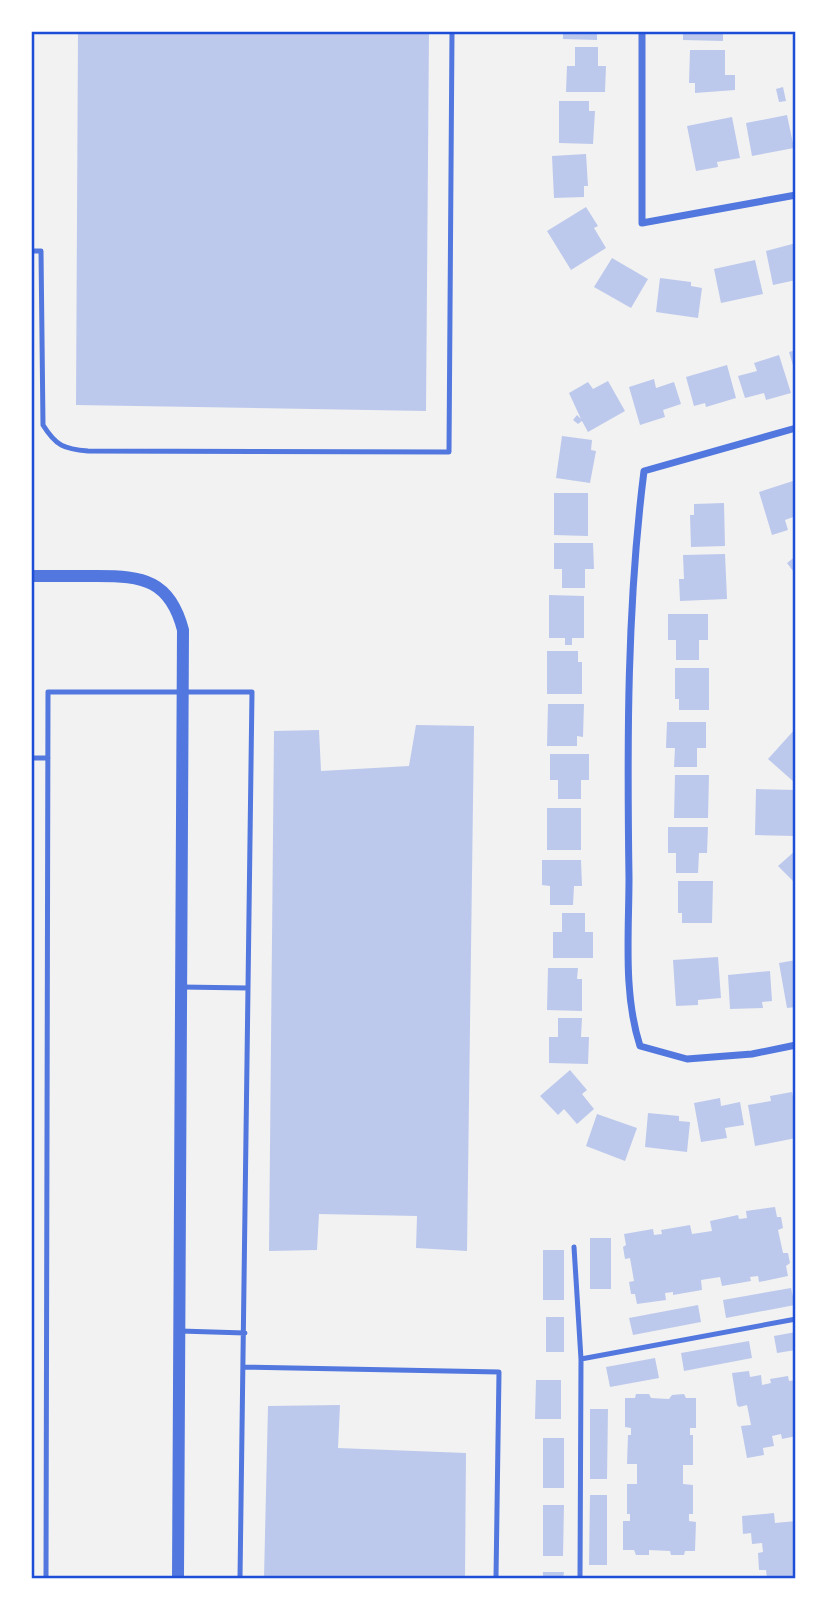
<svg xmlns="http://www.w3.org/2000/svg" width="827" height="1610" viewBox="0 0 827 1610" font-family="'Work Sans',sans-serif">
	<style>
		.building { fill: #bdc9ec }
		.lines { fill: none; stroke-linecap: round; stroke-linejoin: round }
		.service { stroke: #5277de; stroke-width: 5 }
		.minor { stroke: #5277de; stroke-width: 7 }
		.tertiary { stroke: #5277de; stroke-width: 12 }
		.neatline { fill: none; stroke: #1d4ed8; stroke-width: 2.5 }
	</style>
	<rect width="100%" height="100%" fill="#f2f2f2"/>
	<!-- building -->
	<path class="building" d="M78,32H429L426,411L76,405Z
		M563,32H597V40L563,39Z
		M683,32H723V41L683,40Z
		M575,47H598V66H606L605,92H566L567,66H575Z
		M690,50H725V75H735V90L695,93V83H689Z
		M783,87L786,101L779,102L776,89Z
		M559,101H589V111H595L593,144L559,143Z
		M787,115L794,148L752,156L746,123Z
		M732,117L740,158L717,162L718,167L696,171L687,126Z
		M586,154L588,186H584V197L554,198L552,156Z
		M586,207L598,226L594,228L606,248L571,270L547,231Z
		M796,243V280L773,285L766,251Z
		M612,258L648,279L631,308L594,287Z
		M755,260L763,294L721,303L714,269Z
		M660,278L691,282V286L702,288L698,318L656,312Z
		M796,350V372H795L789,352Z
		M779,355L791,393L766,400L764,393L745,398L738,376L757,371L754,363Z
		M727,365L736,398L706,407L705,403L694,406L686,377Z
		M654,379L656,388L674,382L681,404L663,410L665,417L640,425L629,387Z
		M608,381L625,411L588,432L582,421L578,424L573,420L577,415L581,419L569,393L588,382L593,389Z
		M562,436L592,440L591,450L596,451L590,483L556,478Z
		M796,480V516L785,520L788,530L772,535L759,492Z
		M554,493H588V536L554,535Z
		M724,503L725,546L691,547L690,515H694V504Z
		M554,543H593L594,569H585V588H562V569H554Z
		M725,554L727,599L680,601L679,579H684L683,555Z
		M796,556V575L787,563Z
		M549,595L584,596V638H572V645H565V638H549Z
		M668,614H708V640H699V660H676V640H668Z
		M547,651H578V662H582V694H547Z
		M675,668H709V710H679V699H675Z
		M548,704H584L583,737L577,736V746H547Z
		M667,722H706V748H697V767H674L675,748H666Z
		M416,725L474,726L467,1251L416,1248L417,1216L319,1214L317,1250L269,1251L274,731L319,730L321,771L409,766Z
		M796,728V780L794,782L768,759Z
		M550,754H589V780H581V799H558V780H550Z
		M675,775H709L708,818H674Z
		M756,789L796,790V836L755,835Z
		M547,808H581V850H547Z
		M668,827H708L707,853H699L698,873H676V853H668Z
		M796,850V884L778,866Z
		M542,860H581L582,886H574L573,905H550V886L542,885Z
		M678,881H713L712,923H682V913H678Z
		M562,913H585V932H593V958H553V932H562Z
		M718,957L721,998L698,1000V1005L676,1006L673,960Z
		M796,960V1007L787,1008L779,963Z
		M548,968H578L577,979H582V1011L547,1010Z
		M770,971L772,1001L762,1002L763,1008L730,1009L728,975Z
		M558,1018H582L581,1037H589L588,1064L549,1063V1037H558Z
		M570,1070L587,1090L582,1094L594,1109L577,1124L564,1109L558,1115L540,1096Z
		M792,1092L796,1112V1138L755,1146L748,1105L771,1101L770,1096Z
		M720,1098L721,1106L740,1102L744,1125L725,1128L727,1138L701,1142L694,1103Z
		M648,1113L679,1116V1121L690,1122L687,1152L645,1147Z
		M597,1114L637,1128L625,1161L586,1146Z
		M775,1207L777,1217H781L783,1228L778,1230L783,1253H788L790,1263L786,1266L788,1276L759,1282L758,1276L750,1277L751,1281L722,1286L720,1277L701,1280L702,1290L673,1295V1292L665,1293L666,1300L637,1304L635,1294H631L629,1282L634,1281L630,1258L625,1259L623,1247L626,1245L624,1234L653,1229L654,1235L662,1234L661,1230L690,1225L692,1234L712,1231L710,1221L738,1215L739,1219L747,1218L746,1211Z
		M590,1238H611V1289H590Z
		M543,1250H564V1300H543Z
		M791,1288L795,1305L726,1318L723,1300Z
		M698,1305L701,1322L633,1335L629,1318Z
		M546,1317H564V1352H546Z
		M796,1332V1350L777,1353L774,1336Z
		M749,1341L752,1358L684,1371L681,1353Z
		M655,1358L659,1378L610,1387L606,1367Z
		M749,1371L750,1377L761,1375L762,1385L771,1383L770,1379L788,1376L789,1381L796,1380V1436L782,1439L781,1434L772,1436L774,1446L763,1448L764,1455L747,1458L741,1426L751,1425L747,1405L739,1407L737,1405L732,1373Z
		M536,1380H561V1419H535Z
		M636,1394H649L651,1398L669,1399L672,1395L684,1394L686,1398H696V1428H690V1435H693V1465H683V1484L693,1485V1514H689V1521L696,1522L695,1551H685L684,1555H671L670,1551L649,1550V1555H636L634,1550H623V1521H630V1514H627V1484H637V1464H627L628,1435H631V1428L625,1427V1398H635Z
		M340,1405L338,1448L466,1453L465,1578H264L268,1406Z
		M590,1409H608L607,1479H590Z
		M543,1438H564V1488H543Z
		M590,1495H607V1565H589Z
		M543,1505H564L563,1556H543Z
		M774,1513L775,1523L796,1521V1578H767L766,1570H759L758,1553L763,1552L762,1543L752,1544L751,1533L743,1534L742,1516Z
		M543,1572H564L563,1578H543Z"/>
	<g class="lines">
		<!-- service -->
		<path class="service" d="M32,251H41L43,425C56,446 64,449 88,451L449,452L452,32
			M32,758H48
			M181,987L248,988
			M574,1247L581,1359L580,1578
			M180,1331L245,1333
			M581,1359L796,1319
			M244,1367L499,1372L496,1578
			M46,1578L48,692H252L240,1578"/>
		<!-- minor -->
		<path class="minor" d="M642,32V223L796,195
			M796,428L644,471C627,606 627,741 629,878C629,933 623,993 640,1046L687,1059L752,1054L796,1045"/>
		<!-- tertiary -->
		<path class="tertiary" d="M32,576C53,576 75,576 97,576C143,576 170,580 183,630L178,1578"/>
	</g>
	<!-- border -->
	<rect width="827" height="1610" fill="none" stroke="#ffffff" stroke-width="66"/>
	<rect x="33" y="33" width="761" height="1544" class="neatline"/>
</svg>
